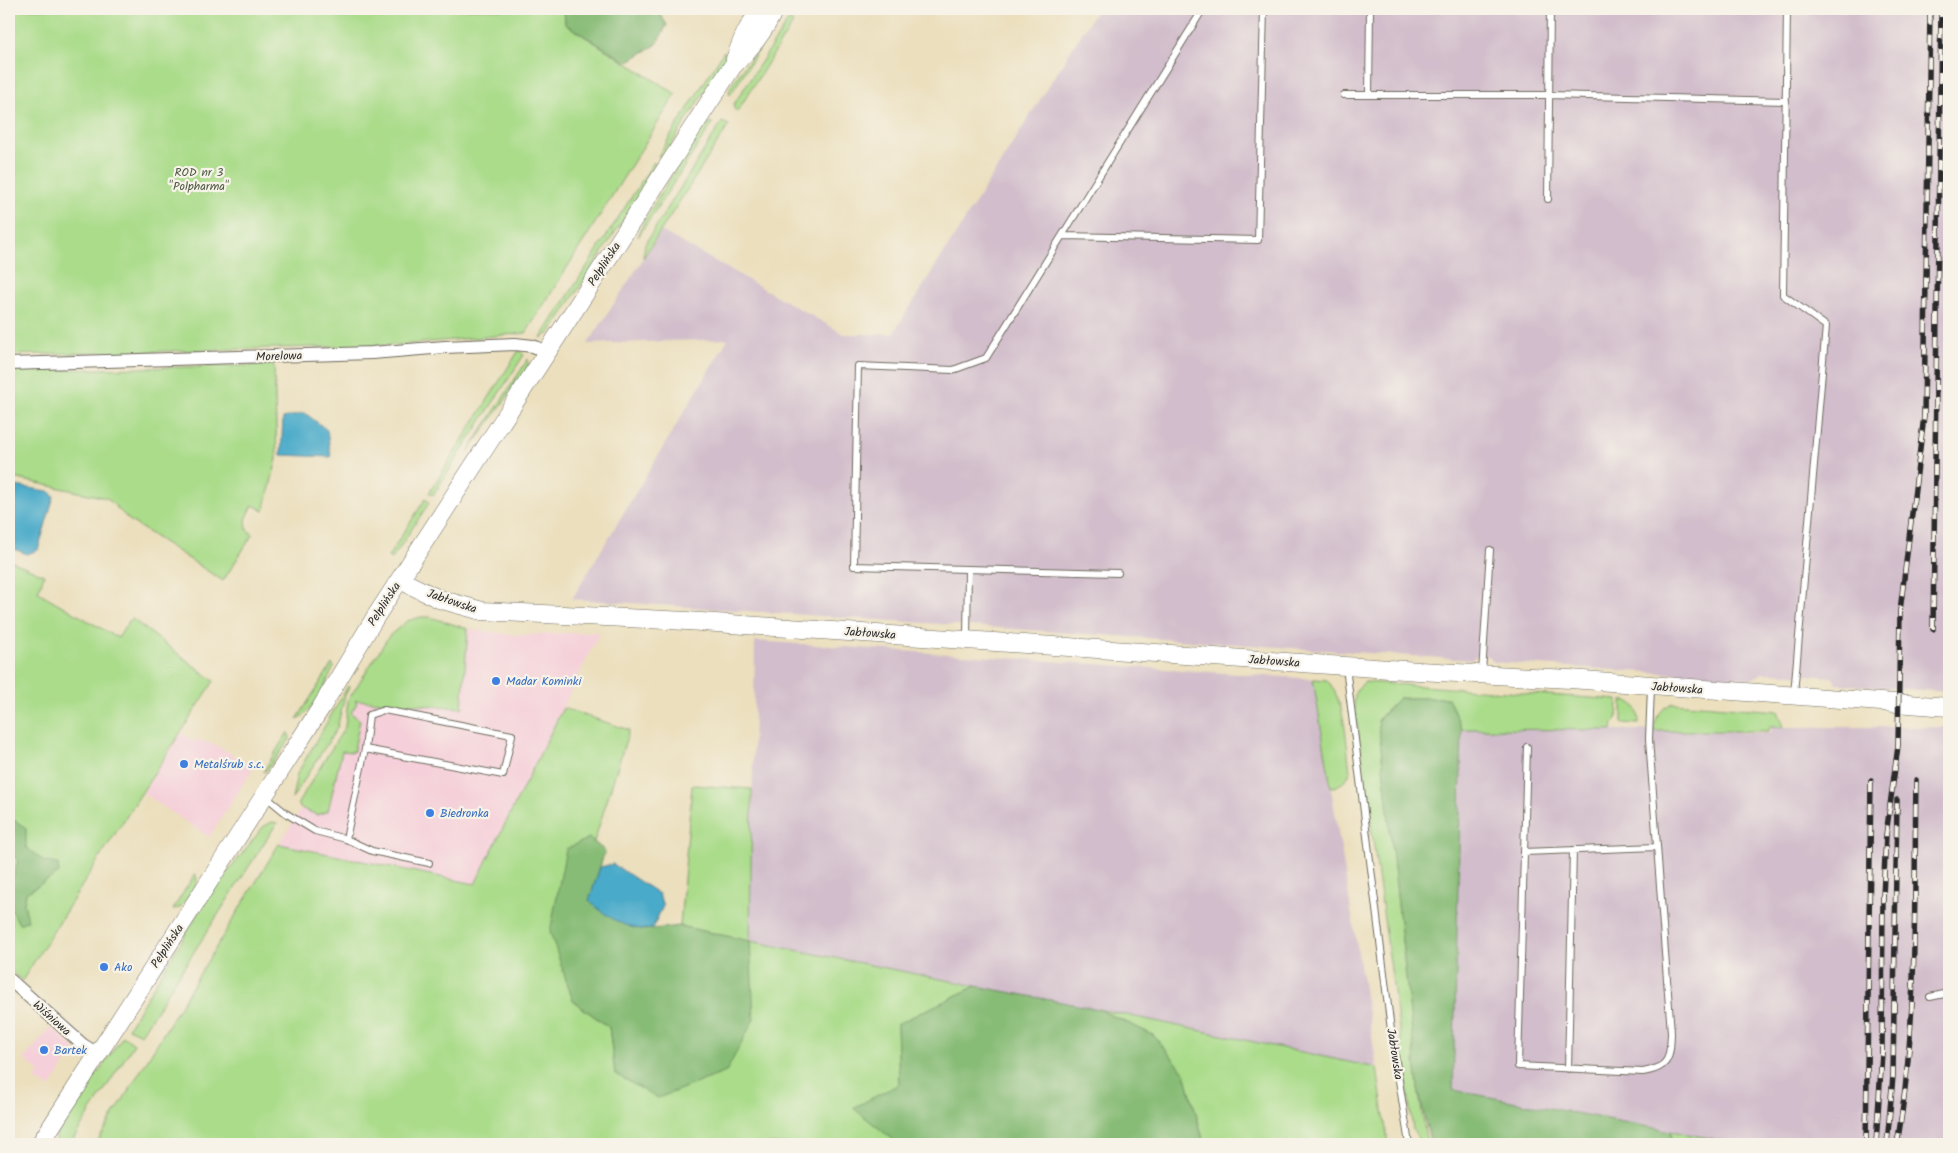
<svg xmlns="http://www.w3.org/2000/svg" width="1958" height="1153" viewBox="0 0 1958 1153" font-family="Kalam,sans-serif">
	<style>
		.built { fill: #f5cfd9 }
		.industrial { fill: #d1bdcb }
		.green { fill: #aadc8a; stroke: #6a845a }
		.forest { fill: #87bc76; stroke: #597450 }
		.water { fill: #4aaac9; stroke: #3a6a7a }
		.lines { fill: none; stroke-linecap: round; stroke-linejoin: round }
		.lane-casing { stroke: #6e6a5e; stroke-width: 8 }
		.street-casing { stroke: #6e6a5e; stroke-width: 14 }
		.secondary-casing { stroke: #6e6a5e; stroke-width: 19 }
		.lane { stroke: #fff; stroke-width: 6 }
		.street { stroke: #fff; stroke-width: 12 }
		.secondary { stroke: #fff; stroke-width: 18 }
		.rail-casing { stroke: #2b2b2b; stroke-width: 5.5 }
		.rail { stroke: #f7f3e8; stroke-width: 4; stroke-dasharray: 11; stroke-linecap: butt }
		.shop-dot { fill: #3f7fe0; stroke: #f7f3e8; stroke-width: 2 }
		.labels { text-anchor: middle; stroke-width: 4.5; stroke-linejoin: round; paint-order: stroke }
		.park-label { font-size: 12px; fill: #4b5743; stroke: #f7f3e8 }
		.street-label { font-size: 12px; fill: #2b2b2b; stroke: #f7f3e8 }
		.shop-label { font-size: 12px; fill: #366cbe; stroke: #f7f3e8; text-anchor: start }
	</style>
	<rect width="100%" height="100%" fill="#f7f3e8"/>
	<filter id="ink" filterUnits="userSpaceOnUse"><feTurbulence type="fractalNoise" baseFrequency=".02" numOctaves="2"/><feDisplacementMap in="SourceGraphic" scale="10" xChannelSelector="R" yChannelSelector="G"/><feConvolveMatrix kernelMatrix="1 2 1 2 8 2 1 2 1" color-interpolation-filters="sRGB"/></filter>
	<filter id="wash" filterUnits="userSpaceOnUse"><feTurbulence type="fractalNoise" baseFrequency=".0096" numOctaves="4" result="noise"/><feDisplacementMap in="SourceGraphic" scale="20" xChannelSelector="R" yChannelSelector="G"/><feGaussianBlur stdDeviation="1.12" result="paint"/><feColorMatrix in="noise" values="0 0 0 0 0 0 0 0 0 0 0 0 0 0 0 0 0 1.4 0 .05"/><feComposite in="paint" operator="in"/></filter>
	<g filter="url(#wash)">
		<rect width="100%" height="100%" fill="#ebdfbd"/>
		<!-- built -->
		<path class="built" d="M468,629L515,635L600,632L475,884L279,844L345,740L348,700L462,707Z
			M181,733L194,742L197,739L217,746L254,767L209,837L143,793Z
			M51,1027L75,1048L50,1088L35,1079L40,1072L24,1059Z"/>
		<!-- industrial -->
		<path class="industrial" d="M1097,9H1949V692L1836,684L1833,677L1795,674L1763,673L1752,679L1494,662L1489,656L1478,655L1471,660L572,599L728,339L588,344L661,231L844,334H893Z
			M755,641L1313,679L1377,1068L750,941Z
			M1771,727H1949V1144H1741L1453,1090L1462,729L1519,728L1771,733Z"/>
		<!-- green -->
		<path class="green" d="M9,9H564L565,24L676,94L526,333L400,345L9,355Z
			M788,21H791L793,23L737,112L734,109V104Z
			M763,41L764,42L730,95L729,93L730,87Z
			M724,51L726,57L668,150L663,156H658Z
			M711,122L712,124L638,237L645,219L703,126Z
			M722,122L729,125L643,258L645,244Z
			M654,162L657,167L550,333L541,338Z
			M519,350L524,355L433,495L429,493Z
			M528,359L529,364L523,375L468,452Z
			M274,365L277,459L264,511L253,505L246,519L247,530L253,534L223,581L129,520L107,498L9,477V371Z
			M426,498L429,503L392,559L388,557Z
			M9,560L44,575L38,592L118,638L131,618L214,681L95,865L22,981L9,969Z
			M421,617H430L468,629L462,708L355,700L357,703L351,713L360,720L354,750L353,752L342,751L328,811L317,815L300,808L298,803L345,727L348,700L389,636L407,621Z
			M332,664L334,667C325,684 315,711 297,719Z
			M1313,679L1327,680C1346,702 1346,743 1350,772C1347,780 1340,787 1331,787Z
			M1365,682L1618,700L1617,720L1613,723L1612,730L1462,729L1448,698H1399L1378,719L1418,1088L1427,1144H1421L1413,1130L1354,701L1356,690Z
			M348,686L350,687L345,695L337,728L292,799L297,774Z
			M1622,701C1635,699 1639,713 1639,724L1622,723Z
			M1673,703L1778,711L1784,727H1770L1768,731H1654C1655,716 1661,709 1673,703Z
			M563,708L629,730L594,842L589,839L573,1001L609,1027L615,1074L749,941L680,926L692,785L752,789L750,941L976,986L897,1024L899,1084L894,1144H96L279,844L475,884Z
			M288,732L290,739L268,769L263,772Z
			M272,822L277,823L141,1034L128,1028L209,896L263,827Z
			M195,874L197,879L196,885L180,908L173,909Z
			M1098,1009L1377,1068L1388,1144H1202L1203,1139L1185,1073L1153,1035Z
			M123,1036L134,1044L70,1144H57L56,1134Z
			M1671,1131L1741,1144H1672Z"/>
		<!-- forest -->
		<path class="forest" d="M564,9H657L667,25L656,45L627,62L565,24Z
			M1399,698H1448L1462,729L1453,1090L1671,1131L1672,1144H1436L1430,1141L1418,1088L1378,720Z
			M14,820L26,828V847L45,862L58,864L59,873L26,893L24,903L28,920L19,924L13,912L9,909V878H13L18,860L9,854V823Z
			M589,838L605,851L589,901L643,930L680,926L750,941L754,1019L726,1072L658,1098L615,1074L609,1027L573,1001L550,932L566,849Z
			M976,986L1098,1009L1153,1035L1185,1073L1203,1140L1202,1144H894L895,1141L853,1108L899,1084L897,1024Z"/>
		<!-- water -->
		<path class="water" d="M305,413L327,430L331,457L281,455L283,418Z
			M9,485L48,491L54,496L38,550L27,554L9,547Z
			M613,864L659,894L663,906L652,929C627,932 607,916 589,901L600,867Z"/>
	</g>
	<g filter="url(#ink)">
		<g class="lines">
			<defs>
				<path id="lane" d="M1787,9L1783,295L1826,326L1794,694
					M1344,95H1549L1786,101
					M1369,95L1370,9
					M1548,199L1550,9
					M1063,236L1258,240L1264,9
					M1118,573L854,566L858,366L953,370L986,358L1203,9
					M967,638L968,569
					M1346,667L1391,1030L1409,1144
					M1482,673L1490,550
					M1527,747L1518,1066L1643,1072C1670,1068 1670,1057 1671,1033L1649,739L1651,687
					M265,796L287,814L315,831L346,839L365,749L503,775L512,735L384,710L369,715L365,749
					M346,839L372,851L429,863
					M1524,852L1657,847
					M1930,997L1949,993
					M1568,1069L1573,850"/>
				<path id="street" d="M9,364L372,353L445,347L515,344L533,346L547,352
					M9,979L83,1045L98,1054"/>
				<path id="secondary" d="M735,59C742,40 748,23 763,9
					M400,580L439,599L482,611L687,621L1419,671L1570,679L1949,707
					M40,1144L322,706L376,616L732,67C749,49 765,32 774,9"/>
			</defs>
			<!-- lane casing -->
			<use href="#lane" class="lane-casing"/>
			<!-- street casing -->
			<use href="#street" class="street-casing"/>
			<!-- secondary casing -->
			<use href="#secondary" class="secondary-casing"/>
			<!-- lane -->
			<use href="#lane" class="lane"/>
			<!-- street -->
			<use href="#street" class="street"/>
			<!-- secondary -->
			<use href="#secondary" class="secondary"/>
			<defs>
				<path id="rail" d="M1936,391L1941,9
					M1933,629L1936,385
					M1866,1144L1871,781
					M1876,1144L1882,1053L1883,897L1886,835L1898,746L1900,611L1924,416L1930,9
					M1887,1144L1893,1076L1897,800
					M1897,1144C1918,1025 1914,902 1916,780"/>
			</defs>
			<!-- rail casing -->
			<use href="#rail" class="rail-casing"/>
			<!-- rail -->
			<use href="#rail" class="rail"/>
		</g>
	</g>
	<!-- markers -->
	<g class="shop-dot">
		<circle cx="496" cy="681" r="5"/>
		<circle cx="184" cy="764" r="5"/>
		<circle cx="430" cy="813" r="5"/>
		<circle cx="104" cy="967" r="5"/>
		<circle cx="44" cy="1050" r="5"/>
	</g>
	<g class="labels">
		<!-- park labels -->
		<g class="park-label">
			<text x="199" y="176">ROD nr 3<tspan x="199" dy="14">"Polpharma"</tspan></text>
		</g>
		<!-- street labels -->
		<g class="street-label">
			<text transform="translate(604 264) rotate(-57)" y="4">Pelplińska</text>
			<text transform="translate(279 356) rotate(-2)" y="4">Morelowa</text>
			<text transform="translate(452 601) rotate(19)" y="4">Jabłowska</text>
			<text transform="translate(384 604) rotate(-57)" y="4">Pelplińska</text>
			<text transform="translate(870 633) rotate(4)" y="4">Jabłowska</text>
			<text transform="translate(1274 661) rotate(4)" y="4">Jabłowska</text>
			<text transform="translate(1677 688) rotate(4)" y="4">Jabłowska</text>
			<text transform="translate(167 946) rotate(-57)" y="4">Pelplińska</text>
			<text transform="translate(52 1018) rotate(42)" y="4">Wiśniowa</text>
			<text transform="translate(1395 1054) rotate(81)" y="4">Jabłowska</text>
		</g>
		<!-- shop labels -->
		<g class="shop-label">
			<text x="506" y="685">Madar Kominki</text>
			<text x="194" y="768">Metalśrub s.c.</text>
			<text x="440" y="817">Biedronka</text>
			<text x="114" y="971">Ako</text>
			<text x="54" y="1054">Bartek</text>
		</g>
	</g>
	<!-- margin -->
	<rect width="1958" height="1153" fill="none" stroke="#f7f3e8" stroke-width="30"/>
</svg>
